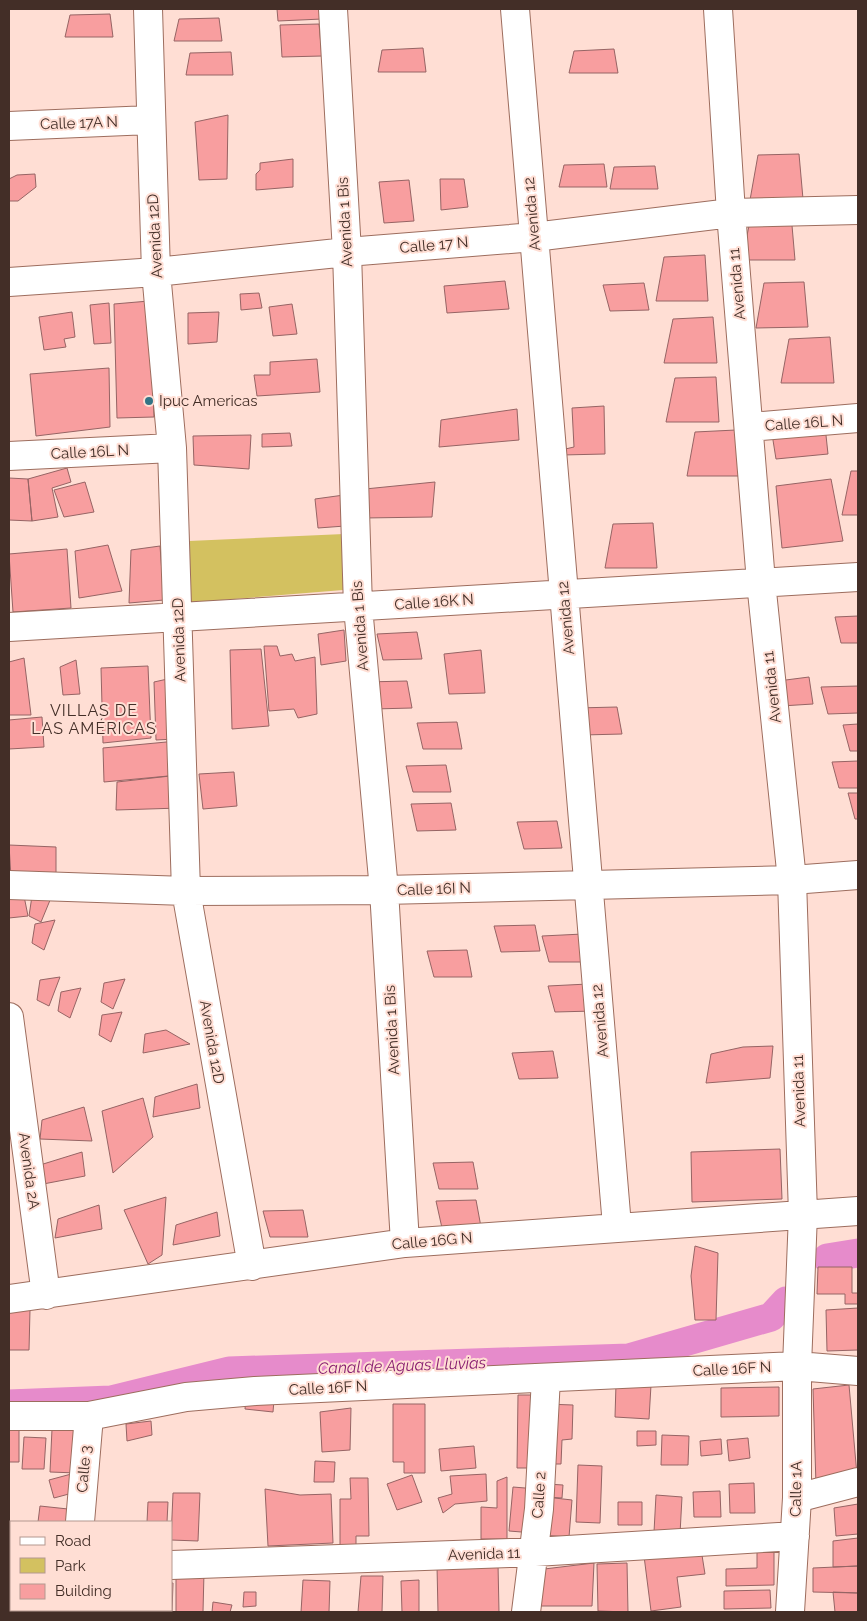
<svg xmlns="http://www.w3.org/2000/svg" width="867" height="1621" viewBox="0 0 867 1621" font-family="Raleway,sans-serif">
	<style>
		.green { fill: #d3c160 }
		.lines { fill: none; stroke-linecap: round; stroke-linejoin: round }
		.canal { stroke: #e68bcb; stroke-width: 29 }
		.building { fill: #f89e9f; stroke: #966464 }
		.minor-casing { stroke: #9d6d5e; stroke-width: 30 }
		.minor { stroke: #fff; stroke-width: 28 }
		.poi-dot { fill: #337486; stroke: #ffded4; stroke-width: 2 }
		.labels { text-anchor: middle; stroke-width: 4; stroke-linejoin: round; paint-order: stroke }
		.street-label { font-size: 15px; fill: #432e27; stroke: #ffded4 }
		.poi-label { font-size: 15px; fill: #432e27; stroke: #ffded4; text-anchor: start }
		.neighbourhood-label { font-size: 16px; letter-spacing: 1px; fill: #432e27; stroke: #ffded4 }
		.water-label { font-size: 16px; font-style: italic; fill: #881e70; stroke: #ffded4 }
	</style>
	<rect width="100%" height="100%" fill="#ffded4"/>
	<!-- green -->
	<path class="green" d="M344,534L343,590L185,603L189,541Z"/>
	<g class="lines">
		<!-- canal -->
		<path class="canal" d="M827,1258L858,1253
			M9,1404L111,1400L229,1371L629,1358L771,1317L786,1301"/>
	</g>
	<!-- building -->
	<path class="building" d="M277,9H321L322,19L278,21Z
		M110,14L113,37H65L70,15Z
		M219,18L222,41H174L179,19Z
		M319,24L322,56L282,57L280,25Z
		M423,48L426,72H378L382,50Z
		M614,49L618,73H569L574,51Z
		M231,52L233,75H186L190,53Z
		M228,115L227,179L199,180L195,122Z
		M799,154L803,199L750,200L758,155Z
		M293,159V187L256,190V174L260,170V163Z
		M604,164L607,187H559L564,165Z
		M655,166L658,189H610L614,167Z
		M35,174L36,187L18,201H9V179L17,175Z
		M440,179H464L468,207L441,210Z
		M409,180L414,221L384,223L379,182Z
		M791,214L795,260H742L751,216Z
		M705,255L708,301H656L664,257Z
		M505,281L509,309L447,313L444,286Z
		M804,282L808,327L756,328L764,283Z
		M644,283L649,310L610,311L603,285Z
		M259,293L262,308L241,310L240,294Z
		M149,301L154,417L117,418L114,304Z
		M109,303L111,343L94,344L90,305Z
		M292,304L297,334L273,336L269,307Z
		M72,312L75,337L64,339L66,347L44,350L39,317Z
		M219,312L217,342L188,344V313Z
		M713,317L717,363H664L673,319Z
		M830,337L834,383H781L789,339Z
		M317,359L320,392L257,396L254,375H270V362Z
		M109,368L110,427L36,436L30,374Z
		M716,377L719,422H666L675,378Z
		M604,406L605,454L562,455L561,450L574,447L572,408Z
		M517,409L519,440L439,447L441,420Z
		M825,426L828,454L776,459L772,434Z
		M736,430L740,476H687L695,432Z
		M290,433L292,446L262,447V434Z
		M251,435L249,469L194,465L193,436Z
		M67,468L71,482L52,488L58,517L32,521L28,479Z
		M851,471H858V515H842Z
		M9,478L28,479L32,521L9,520Z
		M831,479L843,541L782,548L776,486Z
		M85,482L94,512L64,517L54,490Z
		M435,482L432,517L364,518L365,489Z
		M344,495L345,526L318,528L315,499Z
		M653,523L657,568H605L613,524Z
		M108,545L122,591L79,598L75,551Z
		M160,546L164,600L129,603L131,550Z
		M67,549L71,608L13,612L9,554Z
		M858,616V643H841L835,617Z
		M344,630L346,661L321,665L318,634Z
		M417,632L422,659L383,660L377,634Z
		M264,646H277L280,656L292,654L295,661L315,657L317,714L298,718L294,709L269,711Z
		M261,649L269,726L232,729L230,650Z
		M481,650L485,693L449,694L444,654Z
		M24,658L31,715H9V662Z
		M76,660L80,694L63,695L60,667Z
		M148,666L151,738L103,743L101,668Z
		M809,677L813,704L781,706L778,681Z
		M172,678L175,739L156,740L154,682Z
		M407,681L412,708L373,709L366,682Z
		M858,686V713L828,714L821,687Z
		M617,707L622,734L583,735L576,708Z
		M42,717L44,747L9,749V720Z
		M457,722L462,749H423L417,723Z
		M858,724V751H850L843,725Z
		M177,741L179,775L104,782L103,748Z
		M858,761V788H839L832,762Z
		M446,765L451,792H413L406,766Z
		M234,772L237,806L203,809L199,774Z
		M179,775L180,808L116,810L117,782Z
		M848,793H858V819H855Z
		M451,803L456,830L417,831L411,804Z
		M557,821L562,848L524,849L517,822Z
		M9,845L56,847V874L11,877Z
		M53,893L41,922L29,916L32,896Z
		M24,896L28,916L9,918V899Z
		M55,920L44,950L32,943L35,924Z
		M535,925L540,951L501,952L494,926Z
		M583,934L588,962H549L542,936Z
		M467,950L472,977H434L427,951Z
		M60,977L49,1006L37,1000L40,980Z
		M125,979L113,1009L101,1002L104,983Z
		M588,984L594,1011L555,1012L548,986Z
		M81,988L70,1018L58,1011L61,992Z
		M122,1012L111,1042L99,1035L102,1015Z
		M166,1030L190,1044L143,1053L145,1034Z
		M773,1046L770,1078L706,1083L711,1054L743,1047Z
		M553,1051L558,1078L519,1079L512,1053Z
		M197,1084L200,1108L153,1117L155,1097Z
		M143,1098L153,1137L113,1173L102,1111Z
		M84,1107L92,1141L40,1139L42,1120Z
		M780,1149L782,1199L692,1202L691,1152Z
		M82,1152L85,1176L38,1185L40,1165Z
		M473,1162L478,1189H439L433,1163Z
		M166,1197L162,1255L148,1264L124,1210Z
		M476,1200L481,1227L442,1228L436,1201Z
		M99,1205L102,1229L55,1238L58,1219Z
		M303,1210L308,1237H270L263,1211Z
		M217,1212L220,1236L173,1245L176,1225Z
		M695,1246L718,1253L716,1320H695L691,1276Z
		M818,1267H852V1293H858V1304H845V1294H817Z
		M858,1308V1350L827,1351L826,1310Z
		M9,1310H30L29,1350H9Z
		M616,1384L651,1385L649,1419L615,1417Z
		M849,1385L857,1475L816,1485L813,1389Z
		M779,1387V1416L721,1417V1388Z
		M518,1395H538L537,1468H517Z
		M246,1396L274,1400L273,1412L245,1409Z
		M393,1404H425V1473H404V1462H393Z
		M545,1404L573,1405L572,1439L562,1440L561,1464H543Z
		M351,1408L350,1450L322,1452L320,1412Z
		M151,1421L152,1435L127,1441L126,1424Z
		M52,1429L79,1430L77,1473L50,1472Z
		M9,1430H19V1462H9Z
		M637,1431H656V1445L637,1446Z
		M662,1435L689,1436L688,1465H661Z
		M24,1437L46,1438L44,1469H22Z
		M748,1438L750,1458L729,1461L727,1440Z
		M721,1439L722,1454L701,1456L700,1441Z
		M474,1446L476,1468L441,1471L439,1449Z
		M315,1461L335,1462L334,1482H314Z
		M578,1465L602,1466L600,1523L576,1522Z
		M75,1473L80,1491L54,1498L49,1480Z
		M486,1474L487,1501L455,1504L443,1513L438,1498L452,1494L450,1476Z
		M412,1475L422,1502L397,1510L387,1484Z
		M507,1477V1539H481V1507L497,1508V1481Z
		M350,1478H368L369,1536H356V1546H340V1499H351Z
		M754,1483L755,1513H730L729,1484Z
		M547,1484L563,1485L562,1498L546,1497Z
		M513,1487L537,1489L534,1533L509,1531Z
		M265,1489L300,1495L331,1494L333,1543L268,1546Z
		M720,1491L721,1517H694L693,1492Z
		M173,1493H200L198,1541L171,1540Z
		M656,1495L682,1497L680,1534L654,1532Z
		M546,1497L572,1500L569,1537L541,1535Z
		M148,1502H168L167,1522H147Z
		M618,1502H642V1525H618Z
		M858,1504V1534L836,1536L834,1508Z
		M40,1506L68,1509L67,1522H38Z
		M858,1538V1566L833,1567V1541Z
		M701,1549L705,1574L677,1577L681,1607L651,1611L644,1556Z
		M757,1550H774V1585L726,1586V1569L757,1568Z
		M594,1563L592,1606H534L536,1570Z
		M627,1563L628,1612L598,1611L597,1564Z
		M498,1564L499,1612H438L437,1566Z
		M858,1566V1593L813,1592V1568Z
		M176,1572H204L203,1612H176Z
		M361,1576H383L382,1612H358Z
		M303,1580L330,1581L329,1612H301Z
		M419,1580V1612H402L401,1581Z
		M171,1583H173L172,1612H137V1610H171Z
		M770,1590L771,1608L724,1609V1591Z
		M244,1592H256V1606L243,1607Z
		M833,1592L858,1593V1612H835Z
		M213,1602L232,1605L230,1612H212Z"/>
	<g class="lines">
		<defs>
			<path id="minor" d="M148,9L156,272L172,448L186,891L252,1266
				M333,9L347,252L358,607L384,890L405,1243
				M515,9L617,1226
				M718,9L731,213L761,582L792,880L803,1214L797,1366V1498L790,1612
				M9,126L150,120
				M9,282L156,272L347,252L534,237L731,213L858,210
				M749,427L858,418
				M9,456L172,448
				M9,627L858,577
				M9,885L186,891L384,890L792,880L858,875
				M9,1017L46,1295
				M9,1299L405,1243L858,1211
				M9,1416H89L186,1397L255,1391L797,1366L858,1371
				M797,1498L858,1482
				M80,1522L89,1416
				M171,1565L535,1552L795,1536
				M9,1573L11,1572
				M73,1612L74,1610
				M526,1612L539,1509L546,1378"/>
		</defs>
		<!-- minor casing -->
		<use href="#minor" class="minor-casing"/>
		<!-- minor -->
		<use href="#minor" class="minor"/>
	</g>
	<!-- markers -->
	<circle class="poi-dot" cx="149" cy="401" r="5"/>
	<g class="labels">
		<!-- street labels -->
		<g class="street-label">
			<text transform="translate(79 123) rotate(-2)" y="5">Calle 17A N</text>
			<text transform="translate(532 214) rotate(-95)" y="5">Avenida 12</text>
			<text transform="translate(345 222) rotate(-93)" y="5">Avenida 1 Bis</text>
			<text transform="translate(155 236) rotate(-93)" y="5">Avenida 12D</text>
			<text transform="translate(434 245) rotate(-5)" y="5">Calle 17 N</text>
			<text transform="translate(737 284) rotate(-95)" y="5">Avenida 11</text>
			<text transform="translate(804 423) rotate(-4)" y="5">Calle 16L N</text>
			<text transform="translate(90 452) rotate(-3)" y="5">Calle 16L N</text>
			<text transform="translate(434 602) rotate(-4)" y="5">Calle 16K N</text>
			<text transform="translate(566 618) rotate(-95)" y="5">Avenida 12</text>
			<text transform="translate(360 626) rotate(-94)" y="5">Avenida 1 Bis</text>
			<text transform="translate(179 640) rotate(-92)" y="5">Avenida 12D</text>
			<text transform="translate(772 687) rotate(-96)" y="5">Avenida 11</text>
			<text transform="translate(434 889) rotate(-2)" y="5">Calle 16I N</text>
			<text transform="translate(600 1021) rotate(-95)" y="5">Avenida 12</text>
			<text transform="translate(392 1030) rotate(-93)" y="5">Avenida 1 Bis</text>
			<text transform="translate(212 1042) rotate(80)" y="5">Avenida 12D</text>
			<text transform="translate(799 1091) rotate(-92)" y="5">Avenida 11</text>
			<text transform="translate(29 1171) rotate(82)" y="5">Avenida 2A</text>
			<text transform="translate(432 1241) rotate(-5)" y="5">Calle 16G N</text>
			<text transform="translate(732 1369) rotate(-3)" y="5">Calle 16F N</text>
			<text transform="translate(328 1388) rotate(-3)" y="5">Calle 16F N</text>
			<text transform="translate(84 1469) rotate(-85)" y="5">Calle 3</text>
			<text transform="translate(796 1489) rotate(-89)" y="5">Calle 1A</text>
			<text transform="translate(539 1495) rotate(-86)" y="5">Calle 2</text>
			<text transform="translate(484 1554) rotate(-2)" y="5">Avenida 11</text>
		</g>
		<!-- poi labels -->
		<g class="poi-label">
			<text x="159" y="406">Ipuc Americas</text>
		</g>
		<!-- neighbourhood labels -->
		<g class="neighbourhood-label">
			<text x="94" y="716">VILLAS DE<tspan x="94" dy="18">LAS AMÉRICAS</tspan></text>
		</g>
		<!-- water labels -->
		<g class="water-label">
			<text transform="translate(402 1365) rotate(-2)" y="6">Canal de Aguas Lluvias</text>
		</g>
	</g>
	<!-- border -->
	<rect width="867" height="1621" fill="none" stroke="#432e27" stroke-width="20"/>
	<!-- legend -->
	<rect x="10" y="1521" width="162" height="90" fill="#ffded4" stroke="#b4988f"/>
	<rect x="20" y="1537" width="25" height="8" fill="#ffffff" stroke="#b4988f"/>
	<text x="55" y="1546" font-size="15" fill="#432e27">Road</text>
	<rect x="20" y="1558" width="25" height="15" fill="#d3c160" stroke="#b4988f"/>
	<text x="55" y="1571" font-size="15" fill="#432e27">Park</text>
	<rect x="20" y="1584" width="25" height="15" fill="#f89e9f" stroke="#b4988f"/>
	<text x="55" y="1596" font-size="15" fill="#432e27">Building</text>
</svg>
